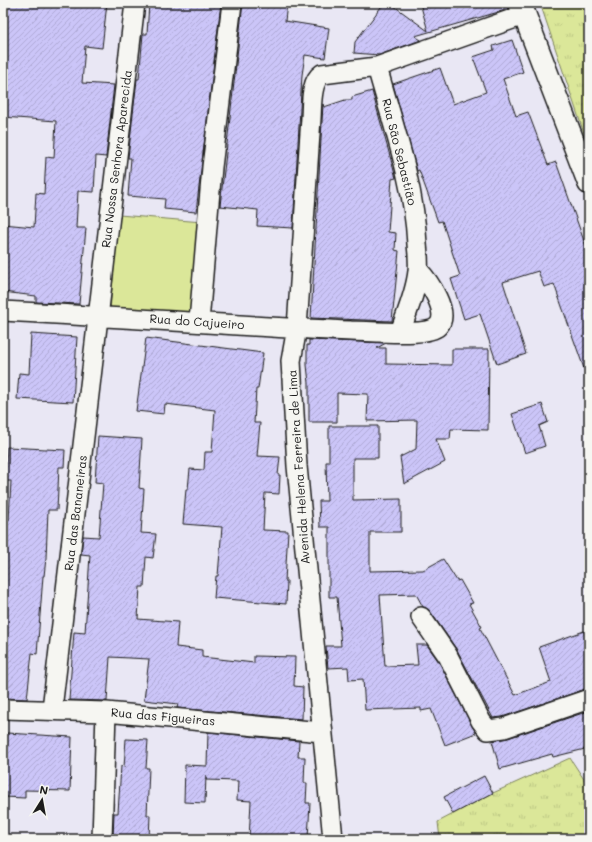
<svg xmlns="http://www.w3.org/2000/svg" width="592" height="842" viewBox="0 0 592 842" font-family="Mali,sans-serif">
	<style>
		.grass { fill: url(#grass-tufts); stroke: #7c825a }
		.park { fill: #dbe799; stroke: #7c825a }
		.building { fill: url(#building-hatch); stroke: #1c1c1c }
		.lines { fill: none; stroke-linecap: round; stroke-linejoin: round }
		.minor-casing { stroke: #1c1c1c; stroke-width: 22 }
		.tertiary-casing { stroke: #1c1c1c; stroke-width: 25 }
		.minor { stroke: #f6f6f2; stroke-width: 19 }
		.tertiary { stroke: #f6f6f2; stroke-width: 22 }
		.labels { text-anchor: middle; stroke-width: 3; stroke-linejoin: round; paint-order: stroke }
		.street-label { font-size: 12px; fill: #1c1c1c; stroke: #f6f6f2 }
	</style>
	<defs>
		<pattern id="grass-tufts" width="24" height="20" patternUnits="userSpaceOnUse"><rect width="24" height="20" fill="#dbe799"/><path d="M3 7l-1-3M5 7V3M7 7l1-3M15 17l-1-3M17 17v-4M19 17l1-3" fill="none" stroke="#bbc683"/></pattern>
		<pattern id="building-hatch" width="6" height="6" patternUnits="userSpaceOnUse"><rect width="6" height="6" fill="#cbc5f8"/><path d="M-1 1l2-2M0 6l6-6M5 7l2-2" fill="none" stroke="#aea9d4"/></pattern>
	</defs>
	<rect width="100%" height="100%" fill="#e9e7f4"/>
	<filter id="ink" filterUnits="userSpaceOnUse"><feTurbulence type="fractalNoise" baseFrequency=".025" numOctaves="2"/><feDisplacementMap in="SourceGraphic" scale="8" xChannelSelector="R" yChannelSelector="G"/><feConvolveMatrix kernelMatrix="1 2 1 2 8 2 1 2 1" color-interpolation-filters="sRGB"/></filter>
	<g filter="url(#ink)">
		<!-- grass -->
		<path class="grass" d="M540,3H589V148Z
			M570,758L589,787V839H440L438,822L493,793Z"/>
		<!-- park -->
		<path class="park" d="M119,215L202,222L193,314L110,310Z"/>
		<!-- building -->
		<path class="building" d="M3,3H107L102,48L85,46L82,83L114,85L106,157L96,156L94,192L78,191L76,228H86L79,304L36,302V296L3,292V224L34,227L36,193L44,194L46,157L54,158L56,121L3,117Z
			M149,3H221L196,212L164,209L165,199L128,196L131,158H128L137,79H139L143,34H147Z
			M243,3H287L285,21L329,28L325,58L305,55L302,75L293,228L257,226L258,210L220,206Z
			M384,3H390L428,31L420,3H508L509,9L415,36L421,40L379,55L354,53L355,42Z
			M512,40L523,72L503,79L516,116L528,112L548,165L556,162L589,255V377H587L554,284L544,287L538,271L503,282L526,354L497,364L480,314L464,319L451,279L460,276L442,221L438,222L419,170L417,171L393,84L440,68L453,104L486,92L473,57L494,50L493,46Z
			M372,91L396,178L392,179L388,232L396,233L395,250L399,251L392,321L311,318L323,104L324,107L345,100H352V97Z
			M31,334L77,337L73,402L17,399L19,373L29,374Z
			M146,338L263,353L258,389H256L254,423H260L257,456L280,457L278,475H280L279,494L265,493L263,530L288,531L285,581H287L286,604L214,598L216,576H218L222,527L183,524L186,489H188L190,469L204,470L205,452H212L215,410L165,404L164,414L136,411Z
			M309,340L386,343L377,348H386V364L452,365V349H489L488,430L451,429L450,439H436L445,462L404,484L400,457L416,449L417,420L367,421L368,394L337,393V422H309V383L307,365V345H309Z
			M542,404L548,422L539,426L545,446L525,453L512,414Z
			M329,426H378V458H353V500L401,499V532H370V571L423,570L443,559L457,581L460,580L473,603L469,604L482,627L480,628L515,695L551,682L539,647L584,631L589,645V688L502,717L493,718L457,650L430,611L423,607L416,594L380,595L385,666L418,665L416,645H427L439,662L476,733L445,745L431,709L421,711V708L365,710L363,679L349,680L348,667L328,668L326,646H341L337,597H329V527H320L319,501H327L326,462H329Z
			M98,436L142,439L139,488L144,489L141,533L156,534L153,558L146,557L144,587H140L138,619L178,622L176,647L202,650V657L254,663V656L295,657L294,686L303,687L302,719L177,708L178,704L144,700L149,659L110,657L107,701L69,700L74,632L85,633L90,555L81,554L83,536L99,537L103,483L95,482Z
			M7,447L65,450L64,467H59L57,510H48L46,558L44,576H43L37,654L32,653L27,699L3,698L5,650H3V520H9L11,481H3V464H6Z
			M589,711V748L553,757L552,754L500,769L492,741L508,738Z
			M208,732L299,741L298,757H305L304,783H307L306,803H310L308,839H249L251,801L237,800L238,781L206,780V775L205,803L184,802L185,765L207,766Z
			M7,733L72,737L70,791L25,790V798L4,797L3,737L6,738Z
			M126,739L148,740L146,768H149L147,815H150L149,839H113L114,813H118L121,766L124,767Z
			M484,776L493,793L453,814L444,797Z"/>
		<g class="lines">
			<defs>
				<path id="minor" d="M377,67C393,125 414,183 417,244C418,253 419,262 418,271C416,292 407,312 400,332
					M3,311C119,317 235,326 351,331C368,331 428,337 438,326C451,313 428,280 418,270
					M199,322L212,167L232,3
					M421,617L448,656L481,721L488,730L504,728L589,699
					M3,709L106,712L322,732
					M52,709L135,3
					M102,839L106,712
					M333,839L297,466L291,361L297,328L311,118C312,105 310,82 322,74L377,67L524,15"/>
				<path id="tertiary" d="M520,3L589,183"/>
			</defs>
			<!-- minor casing -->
			<use href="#minor" class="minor-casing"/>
			<!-- tertiary casing -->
			<use href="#tertiary" class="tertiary-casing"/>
			<!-- minor -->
			<use href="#minor" class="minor"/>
			<!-- tertiary -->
			<use href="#tertiary" class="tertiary"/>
		</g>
	</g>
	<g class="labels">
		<!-- street labels -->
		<g class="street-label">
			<text transform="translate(399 152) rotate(76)" y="4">Rua São Sebastião</text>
			<text transform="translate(117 159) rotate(-83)" y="4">Rua Nossa Senhora Aparecida</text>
			<text transform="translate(197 322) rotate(4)" y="4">Rua do Cajueiro</text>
			<text transform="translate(299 467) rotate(-94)" y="4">Avenida Helena Ferreira de Lima</text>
			<text transform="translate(76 513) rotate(-83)" y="4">Rua das Bananeiras</text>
			<text transform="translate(163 717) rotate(5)" y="4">Rua das Figueiras</text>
		</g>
	</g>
	<!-- margin -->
	<rect width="592" height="842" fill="none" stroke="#f6f6f2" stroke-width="16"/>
	<rect x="8" y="8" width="576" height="826" fill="none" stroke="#1c1c1c" stroke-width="1.5" filter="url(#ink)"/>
	<!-- north arrow -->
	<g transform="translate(42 800) rotate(11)" stroke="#f6f6f2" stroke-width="3" paint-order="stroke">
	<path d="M0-3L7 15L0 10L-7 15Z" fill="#1c1c1c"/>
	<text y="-6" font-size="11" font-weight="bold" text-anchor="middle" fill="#1c1c1c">N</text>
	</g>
</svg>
